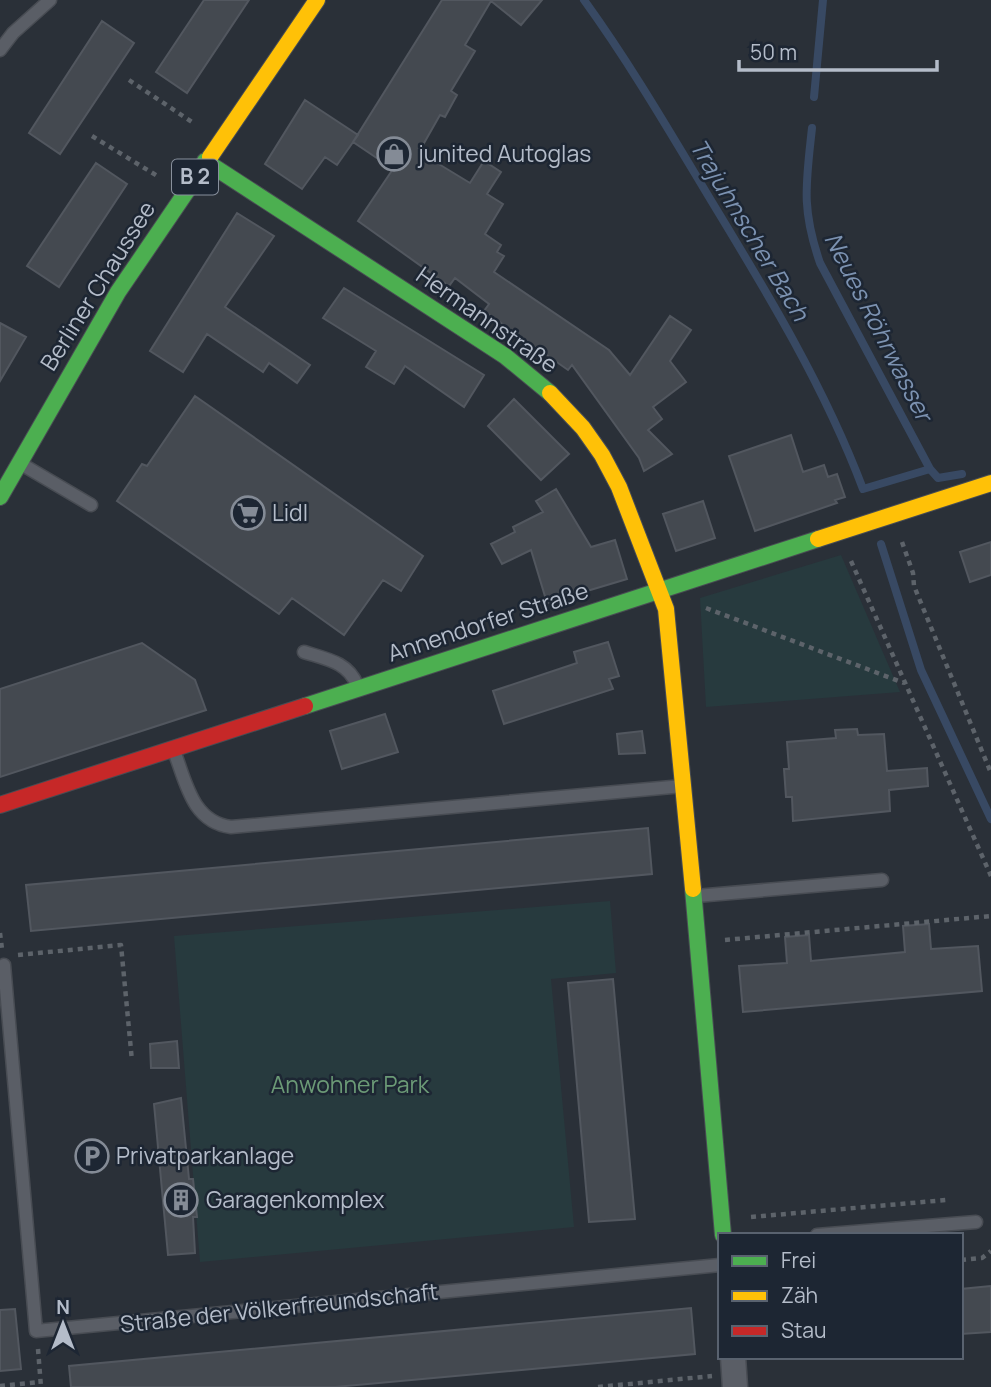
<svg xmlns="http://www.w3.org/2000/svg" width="991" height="1387" viewBox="0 0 991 1387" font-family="Manrope,sans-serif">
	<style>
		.green { fill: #273a3e }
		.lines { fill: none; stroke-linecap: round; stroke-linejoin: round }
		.stream { stroke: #384963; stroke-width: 8 }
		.building { fill: #444950; stroke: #52575f; stroke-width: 2 }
		.lane-casing { stroke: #484c53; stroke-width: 15 }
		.street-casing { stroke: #484c53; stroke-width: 27 }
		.fast-casing { stroke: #484c53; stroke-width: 18 }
		.slow-casing { stroke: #484c53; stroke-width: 18 }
		.jam-casing { stroke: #484c53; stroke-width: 18 }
		.path { stroke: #5d636a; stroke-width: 4.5; stroke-dasharray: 5 5; stroke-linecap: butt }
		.lane { stroke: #5a5e66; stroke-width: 12 }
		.street { stroke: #5a5e66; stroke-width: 24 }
		.fast { stroke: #4caf50; stroke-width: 16 }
		.slow { stroke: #ffc107; stroke-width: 16 }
		.jam { stroke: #c62828; stroke-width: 16 }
		.labels { text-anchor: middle; stroke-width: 5; stroke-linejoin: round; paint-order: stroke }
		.shield { fill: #1d2633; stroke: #878f9c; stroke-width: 2 }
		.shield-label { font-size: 21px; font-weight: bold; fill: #b4bcc9 }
		.poi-label { font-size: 23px; fill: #b4bcc9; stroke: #1d2633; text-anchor: start }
		.street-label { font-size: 23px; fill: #b4bcc9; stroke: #1d2633 }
		.park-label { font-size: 23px; fill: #6b9a76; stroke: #1d2633 }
		.water-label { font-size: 24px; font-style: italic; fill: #7c92b1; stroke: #1d2633 }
	</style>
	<rect width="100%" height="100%" fill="#2a3038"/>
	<!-- green -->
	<path class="green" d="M841,555L900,692L706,707L700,598Z
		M610,901L616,973L551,979L574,1227L200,1262L174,936Z"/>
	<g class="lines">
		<!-- stream -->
		<path class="stream" d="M584,0C631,65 671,134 712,202C768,294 825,388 863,489L930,469L820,263C801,208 806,184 812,128
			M814,97L823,0
			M930,469L938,478L962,474
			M881,544L921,670L991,819"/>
	</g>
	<!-- building -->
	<path class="building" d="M204,0H249L187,93L156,72Z
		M442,0H542L521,25L491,1L465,45L475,51L451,91L457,95L445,117L440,115L419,152L470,183L484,161L501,172L487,194L503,204L485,234L501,245L497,252L504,256L494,272L609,350L630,375L670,316L691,330L670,361L686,382L653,407L662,419L648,430L672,454L644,471L639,458L572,365L568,370L484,311L489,304L455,278L449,286L358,221L393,169L353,142Z
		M102,21L134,43L60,154L29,133Z
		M305,100L358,135L337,165L325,157L302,189L265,164Z
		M96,163L127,184L59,287L27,266Z
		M237,213L274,236L225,307L310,365L297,383L269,363L263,372L207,334L183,372L150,351Z
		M344,288L484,375L464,407L405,366L394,384L366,367L376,351L323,318Z
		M0,323L26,337L0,381Z
		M195,396L423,556L401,591L383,580L344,635L292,598L279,614L117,501L142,464L147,466Z
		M514,399L569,454L541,480L488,426Z
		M791,435L803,472L824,465L828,477L837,474L845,497L835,500L837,503L755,531L729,456Z
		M556,489L591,547L615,540L627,579L547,603L531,550L502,564L491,544L515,532L513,527L543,512L536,501Z
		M703,501L715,538L676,551L663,514Z
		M991,542V575L970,582L960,552Z
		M608,642L619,676L609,679L613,689L504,724L493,691L577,663L574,652Z
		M142,643L195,680L206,710L0,777V689Z
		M385,714L398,752L342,769L330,731Z
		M857,729L858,735L884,734L887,771L927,768L928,786L889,790L890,811L793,821L792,797H786L784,769H789L787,742L836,738L835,730Z
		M642,731L645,753L619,754L617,734Z
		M648,828L652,874L31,931L26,885Z
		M929,924L931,949L978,946L982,991L743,1012L739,966L787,963L785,937L809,935L811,961L905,952L903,926Z
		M613,979L635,1219L589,1222L568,983Z
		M177,1041L179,1068H151L150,1044Z
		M181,1098L189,1179H193L197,1217H193L195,1253L168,1255L154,1104Z
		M991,1286V1332L961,1334V1289Z
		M691,1308L695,1354L335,1387H71L69,1366Z
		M15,1309L21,1369L0,1371V1310Z"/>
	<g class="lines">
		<defs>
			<path id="lane" d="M0,50L13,33L50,0
				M23,465L91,505
				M304,652C326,659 348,662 357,685
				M174,751C186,782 192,822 231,827L683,786
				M696,896L882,880
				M4,965L36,1331L720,1265
				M817,1235L976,1222"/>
			<path id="street" d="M733,1357L735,1387"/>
			<path id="fast" d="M205,161L505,356L550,393
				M0,497L118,292L210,157
				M305,706L818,539
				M693,889L723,1235"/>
			<path id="slow" d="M210,157L317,0
				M550,393L583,428L602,455L619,487L666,609L693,889
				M818,539L991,483"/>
			<path id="jam" d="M0,805L305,706"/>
		</defs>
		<!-- lane casing -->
		<use href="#lane" class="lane-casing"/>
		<!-- street casing -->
		<use href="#street" class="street-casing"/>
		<!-- fast casing -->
		<use href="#fast" class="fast-casing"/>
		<!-- slow casing -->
		<use href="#slow" class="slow-casing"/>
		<!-- jam casing -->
		<use href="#jam" class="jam-casing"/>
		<!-- path -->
		<path class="path" d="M129,80L195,124
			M92,136L159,177
			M902,542L913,573L914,586L991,773
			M851,561L991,876
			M706,608L904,683
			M0,933L2,949
			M725,940L991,916
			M18,955L121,945L132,1061
			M751,1217L946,1200
			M961,1260L982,1258L991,1251
			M38,1349L41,1387
			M0,1386L40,1382
			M598,1387L712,1376"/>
		<!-- lane -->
		<use href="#lane" class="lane"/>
		<!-- street -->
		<use href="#street" class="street"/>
		<!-- fast -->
		<use href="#fast" class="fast"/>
		<!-- slow -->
		<use href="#slow" class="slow"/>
		<!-- jam -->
		<use href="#jam" class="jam"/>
	</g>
	<!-- icons -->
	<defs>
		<symbol id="shop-ring" viewBox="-11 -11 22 22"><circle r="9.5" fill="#1d2633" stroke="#848b96" stroke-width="1.5"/><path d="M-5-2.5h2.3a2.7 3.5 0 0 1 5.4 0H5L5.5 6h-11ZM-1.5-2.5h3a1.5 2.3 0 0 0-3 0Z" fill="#848b96"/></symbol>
		<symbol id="supermarket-ring" viewBox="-11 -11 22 22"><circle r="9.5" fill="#1d2633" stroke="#848b96" stroke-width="1.5"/><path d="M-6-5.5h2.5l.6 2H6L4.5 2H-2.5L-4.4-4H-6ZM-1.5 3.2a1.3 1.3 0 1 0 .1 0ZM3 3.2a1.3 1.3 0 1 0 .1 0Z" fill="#848b96"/></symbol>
		<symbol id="parking-ring" viewBox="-11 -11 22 22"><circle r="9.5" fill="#1d2633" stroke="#848b96" stroke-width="1.5"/><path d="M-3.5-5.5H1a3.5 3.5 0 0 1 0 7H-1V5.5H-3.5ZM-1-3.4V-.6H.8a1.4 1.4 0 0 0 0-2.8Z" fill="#848b96"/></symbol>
		<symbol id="building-ring" viewBox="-11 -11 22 22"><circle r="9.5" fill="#1d2633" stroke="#848b96" stroke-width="1.5"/><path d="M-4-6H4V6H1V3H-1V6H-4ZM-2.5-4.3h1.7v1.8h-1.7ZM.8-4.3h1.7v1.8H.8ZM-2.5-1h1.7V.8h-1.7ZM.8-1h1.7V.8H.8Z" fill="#848b96"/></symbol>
	</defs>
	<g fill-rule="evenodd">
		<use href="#shop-ring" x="375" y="135" width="38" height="38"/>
		<use href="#supermarket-ring" x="229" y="494" width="38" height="38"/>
		<use href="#parking-ring" x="73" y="1137" width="38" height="38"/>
		<use href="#building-ring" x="162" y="1181" width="38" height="38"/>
	</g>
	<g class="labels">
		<!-- shield labels -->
		<rect class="shield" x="172" y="159.5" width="46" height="35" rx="5"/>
		<g class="shield-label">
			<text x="195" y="184">B 2</text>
		</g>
		<!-- poi labels -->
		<g class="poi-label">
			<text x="418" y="162">junited Autoglas</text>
			<text x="272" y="521">Lidl</text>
			<text x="116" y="1164">Privatparkanlage</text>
			<text x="206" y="1208">Garagenkomplex</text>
		</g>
		<!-- street labels -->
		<g class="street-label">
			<text transform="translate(98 286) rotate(-58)" y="8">Berliner Chaussee</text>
			<text transform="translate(487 320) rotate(35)" y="8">Hermannstraße</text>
			<text transform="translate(488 622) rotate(-18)" y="8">Annendorfer Straße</text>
			<text transform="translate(279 1308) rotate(-6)" y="8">Straße der Völkerfreundschaft</text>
		</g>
		<!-- park labels -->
		<g class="park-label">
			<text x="350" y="1093">Anwohner Park</text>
		</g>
		<!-- water labels -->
		<g class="water-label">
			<text transform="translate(749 230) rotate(59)" y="8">Trajuhnscher Bach</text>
			<text transform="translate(878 327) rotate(63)" y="8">Neues Röhrwasser</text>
		</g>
	</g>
	<!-- legend -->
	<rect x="718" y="1233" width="245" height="126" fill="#1d2633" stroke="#59626f" stroke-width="2"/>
	<rect x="732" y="1256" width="35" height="10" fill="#4caf50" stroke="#59626f" stroke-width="2"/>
	<text x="781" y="1268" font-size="21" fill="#b4bcc9">Frei</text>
	<rect x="732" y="1291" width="35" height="10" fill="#ffc107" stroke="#59626f" stroke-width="2"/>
	<text x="781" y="1303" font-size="21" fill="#b4bcc9">Zäh</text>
	<rect x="732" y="1326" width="35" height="10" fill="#c62828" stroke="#59626f" stroke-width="2"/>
	<text x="781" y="1338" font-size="21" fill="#b4bcc9">Stau</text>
	<!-- north arrow -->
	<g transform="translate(63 1324)" stroke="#1d2633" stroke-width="5" paint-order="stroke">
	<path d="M0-5L12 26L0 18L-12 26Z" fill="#b4bcc9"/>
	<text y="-10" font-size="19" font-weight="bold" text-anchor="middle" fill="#b4bcc9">N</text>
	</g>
	<!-- scale -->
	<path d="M739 60v10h198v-10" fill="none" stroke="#b4bcc9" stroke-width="3.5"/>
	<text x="750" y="60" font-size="21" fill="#b4bcc9" stroke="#1d2633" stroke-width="5" paint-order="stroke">50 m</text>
</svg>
